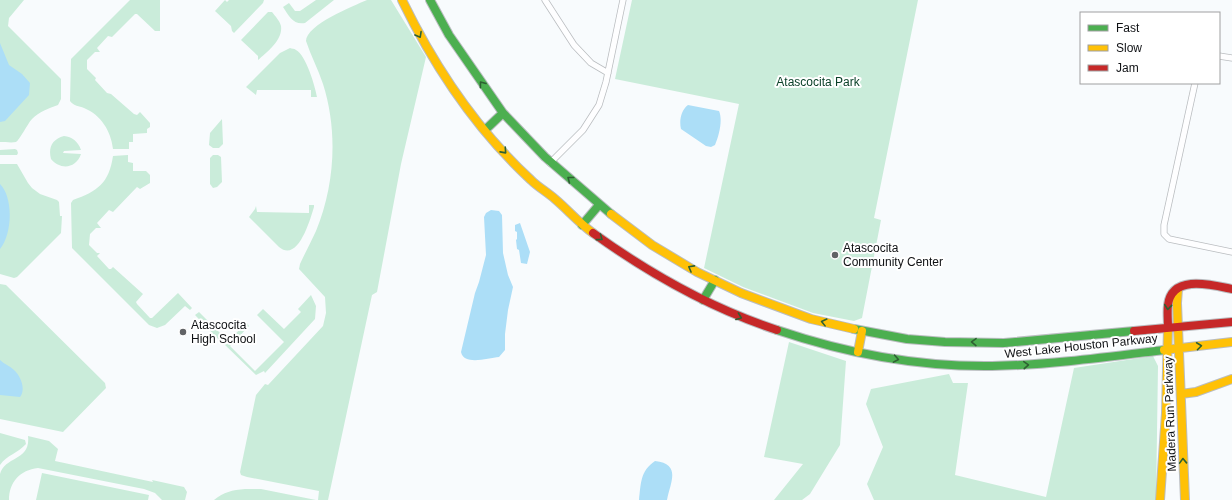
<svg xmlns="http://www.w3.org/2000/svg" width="1232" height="500" viewBox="0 0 1232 500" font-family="Helvetica,sans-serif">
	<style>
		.green { fill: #caecda }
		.water { fill: #acdef7 }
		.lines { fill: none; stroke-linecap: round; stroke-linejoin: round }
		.street-casing { stroke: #babdc0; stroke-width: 7 }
		.fast-casing { stroke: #babdc0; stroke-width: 10 }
		.slow-casing { stroke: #babdc0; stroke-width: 10 }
		.jam-casing { stroke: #babdc0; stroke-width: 10 }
		.street { stroke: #fefeff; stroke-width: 5.5 }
		.fast { stroke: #4caf50; stroke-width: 8 }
		.slow { stroke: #ffc107; stroke-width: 8 }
		.jam { stroke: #c62828; stroke-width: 8 }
		.oneway { stroke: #2e6032 }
		.poi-dot { fill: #616366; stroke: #fff; stroke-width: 1.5 }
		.labels { text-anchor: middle; stroke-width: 4; stroke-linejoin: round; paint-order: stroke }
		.park-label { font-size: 12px; fill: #0b4129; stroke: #fff }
		.poi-label { font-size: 12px; fill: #0f1114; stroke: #fff; text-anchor: start }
		.street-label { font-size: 12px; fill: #0f1114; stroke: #fff }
	</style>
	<rect width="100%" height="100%" fill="#f8fbfd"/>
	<!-- green -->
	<path class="green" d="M0,0H24L9,18L8,26L61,79V99L58,105C49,108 39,112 32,119C28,123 19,141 16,142C12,143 5,142 0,142Z
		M130,0H160V31H155L137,14H135L112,37L108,36L97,48L100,52H95L87,60V69L96,78L95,80L107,93L111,94L134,114L137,115L140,112L150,123V127L147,129V133L133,134V142H129V149H113C111,131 101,115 84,108C79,106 74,106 70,101L71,59Z
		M225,0L227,2L229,0H264L263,3L234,33L232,31L231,26L215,11Z
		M316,0H334L305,23C293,25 289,16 283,7L289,3L295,11H300Z
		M367,0H391L426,57L401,164L377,292L372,295L328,500H318L319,491L247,477L241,475L240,472L256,395L265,384L268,385L323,326L326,313L325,297L299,269L300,264C305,253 311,242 316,231C335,185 338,131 323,84C318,69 311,56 306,41C306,25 353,6 367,0Z
		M632,0H918L874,218L881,220L862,318L854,321L813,313L743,287L704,268L739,104L615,79Z
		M268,12H272C275,16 280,21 281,26C283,40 267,52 258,60V56L241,40Z
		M290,48C292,49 294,48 296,50C306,55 315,86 317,97H311V90H257L256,95L246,87L280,53Z
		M222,119L223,144L219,148H213L209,145L210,133Z
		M64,136C72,137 78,141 81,150L64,151L63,153L81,154C76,169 60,170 51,159C48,148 52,139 64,136Z
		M15,149L17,150L18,153L17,155H0V150Z
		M128,155V162L133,163V171H146L150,175V183L140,189L137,187L113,212L109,210L97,223L101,228H96L90,234L89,245L97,253H100L97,256L109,269H111L113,267L143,294L136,302L137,304L150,318H152L178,293L192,308L190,310L185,306L165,325L157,328L149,325L72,248L71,203L73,200C98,191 109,183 113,156Z
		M213,155H218L221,157L222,182L217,187L213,188L210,184V158Z
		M0,164H17L28,183L32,188L40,194L57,200L59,202L60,216H62L61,233L17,277L14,278L0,274Z
		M309,205H314V207C310,220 298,263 279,247L249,217L255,209L256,206L257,212L309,213Z
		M0,284L6,285L105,383L106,388L63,432L0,419Z
		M311,295L316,306L315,319L265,373L264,371L256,375L224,344L247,323L249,326L230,346L255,371L284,342L257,315L263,309L284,329L301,312L298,309Z
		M199,312L225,338L221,342L195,315Z
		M789,342L846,361L840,445L810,494L802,500H774L803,464L764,457Z
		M1153,356L1158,366L1156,500H874L867,484L883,447L866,404L871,389L949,374L953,383H968L955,475L1046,497L1074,368Z
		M0,433L25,440L26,444C18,453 7,455 0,465Z
		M28,436L49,441L58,449L55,461L153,482L152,480L184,487L187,492L185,500H162L155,493L144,489L38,468C20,470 9,482 9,500H0C0,492 0,482 0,474C5,456 31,461 28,436Z
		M42,473L149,495L148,500H36Z
		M245,489H261L316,500H214C224,492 232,490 245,489Z"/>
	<!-- water -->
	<path class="water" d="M0,43L9,65L22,74L30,83L29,95L5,121L0,122Z
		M688,105L719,111C723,120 719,136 715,145L711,147L706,146L681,129C679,121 681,110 688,105Z
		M0,184C14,198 12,235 0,249Z
		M491,210L499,211L502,215L503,253L508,275L513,287L508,310L505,334V350L499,357C488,358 464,366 461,352L475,293L479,282L486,255L484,217L486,213Z
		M520,223L530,252L527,264L521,263L519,250L517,249L516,240L517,239V232L515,231V225Z
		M0,360C4,364 10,366 14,370C21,376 26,390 20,397L0,395Z
		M655,461C682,464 670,483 667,500H639C641,484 640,471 655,461Z"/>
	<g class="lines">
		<defs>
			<path id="street" d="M545,0L574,45L591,63L608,73
				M1219,56L1232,58
				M1195,83L1164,225V234L1169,239L1232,252
				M550,163L583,130L599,105L606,82L623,0"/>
			<path id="fast" d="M430,0L449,35L503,113L545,157L611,214
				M485,130L503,113
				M582,225L599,205
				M703,300L715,280
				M854,329L907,339L945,342L1004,343L1134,331
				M777,330C845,353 919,367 992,366C1049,365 1107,357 1164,350"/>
			<path id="slow" d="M402,0C434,66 477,130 531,180C538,187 547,192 555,199C568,210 579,223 593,233
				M611,214L652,245L697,272L741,293L811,319L854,329
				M1178,289L1177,303L1185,500
				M1164,350L1232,342
				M858,352L862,331
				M1181,394L1196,392L1232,379
				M1160,500L1166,413L1168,327"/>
			<path id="jam" d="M593,233C650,274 710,308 777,330
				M1168,327C1168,320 1167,312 1168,305C1172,274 1212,285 1232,289
				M1134,331L1232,322"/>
		</defs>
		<!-- street casing -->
		<use href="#street" class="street-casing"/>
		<!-- fast casing -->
		<use href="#fast" class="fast-casing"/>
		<!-- slow casing -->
		<use href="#slow" class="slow-casing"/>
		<!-- jam casing -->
		<use href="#jam" class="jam-casing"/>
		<!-- street -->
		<use href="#street" class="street"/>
		<!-- fast -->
		<use href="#fast" class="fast"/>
		<!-- slow -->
		<use href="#slow" class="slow"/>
		<!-- jam -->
		<use href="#jam" class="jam"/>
	</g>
	<!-- one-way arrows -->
	<defs><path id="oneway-chevron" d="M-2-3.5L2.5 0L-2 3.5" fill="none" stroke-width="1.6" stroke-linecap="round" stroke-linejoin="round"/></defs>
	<g class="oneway">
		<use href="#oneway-chevron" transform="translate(419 35) rotate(61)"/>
		<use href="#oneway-chevron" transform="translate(482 84) rotate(-127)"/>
		<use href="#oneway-chevron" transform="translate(504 151) rotate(48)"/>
		<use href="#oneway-chevron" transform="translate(570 179) rotate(-142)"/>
		<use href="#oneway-chevron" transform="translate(600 238) rotate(36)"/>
		<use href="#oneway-chevron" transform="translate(691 268) rotate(-151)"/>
		<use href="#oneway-chevron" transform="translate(1168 307) rotate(96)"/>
		<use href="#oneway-chevron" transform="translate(739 317) rotate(21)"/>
		<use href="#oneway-chevron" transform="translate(824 322) rotate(-166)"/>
		<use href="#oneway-chevron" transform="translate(974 342) rotate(-179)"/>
		<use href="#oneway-chevron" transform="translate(1199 346) rotate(-7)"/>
		<use href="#oneway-chevron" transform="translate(896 359) rotate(10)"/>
		<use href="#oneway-chevron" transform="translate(1026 365) rotate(-4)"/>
		<use href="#oneway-chevron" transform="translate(1183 461) rotate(-92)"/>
	</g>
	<!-- markers -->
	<g class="poi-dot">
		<circle cx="835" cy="255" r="4"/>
		<circle cx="183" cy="332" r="4"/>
	</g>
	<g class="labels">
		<!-- park labels -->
		<g class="park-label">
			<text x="818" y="86">Atascocita Park</text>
		</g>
		<!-- poi labels -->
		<g class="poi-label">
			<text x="843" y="252">Atascocita<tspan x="843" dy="14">Community Center</tspan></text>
			<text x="191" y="329">Atascocita<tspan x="191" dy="14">High School</tspan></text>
		</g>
		<!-- street labels -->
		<g class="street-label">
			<text transform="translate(1081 346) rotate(-6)" y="4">West Lake Houston Parkway</text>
			<text transform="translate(1170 414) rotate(-92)" y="4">Madera Run Parkway</text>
		</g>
	</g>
	<!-- legend -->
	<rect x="1080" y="12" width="140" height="72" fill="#ffffff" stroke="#9fa0a1"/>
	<rect x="1088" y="25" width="20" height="6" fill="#4caf50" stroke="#9fa0a1"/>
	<text x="1116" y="32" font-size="12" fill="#0f1114">Fast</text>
	<rect x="1088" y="45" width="20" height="6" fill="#ffc107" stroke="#9fa0a1"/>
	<text x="1116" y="52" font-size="12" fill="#0f1114">Slow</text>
	<rect x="1088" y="65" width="20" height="6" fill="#c62828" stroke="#9fa0a1"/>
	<text x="1116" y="72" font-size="12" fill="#0f1114">Jam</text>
</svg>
